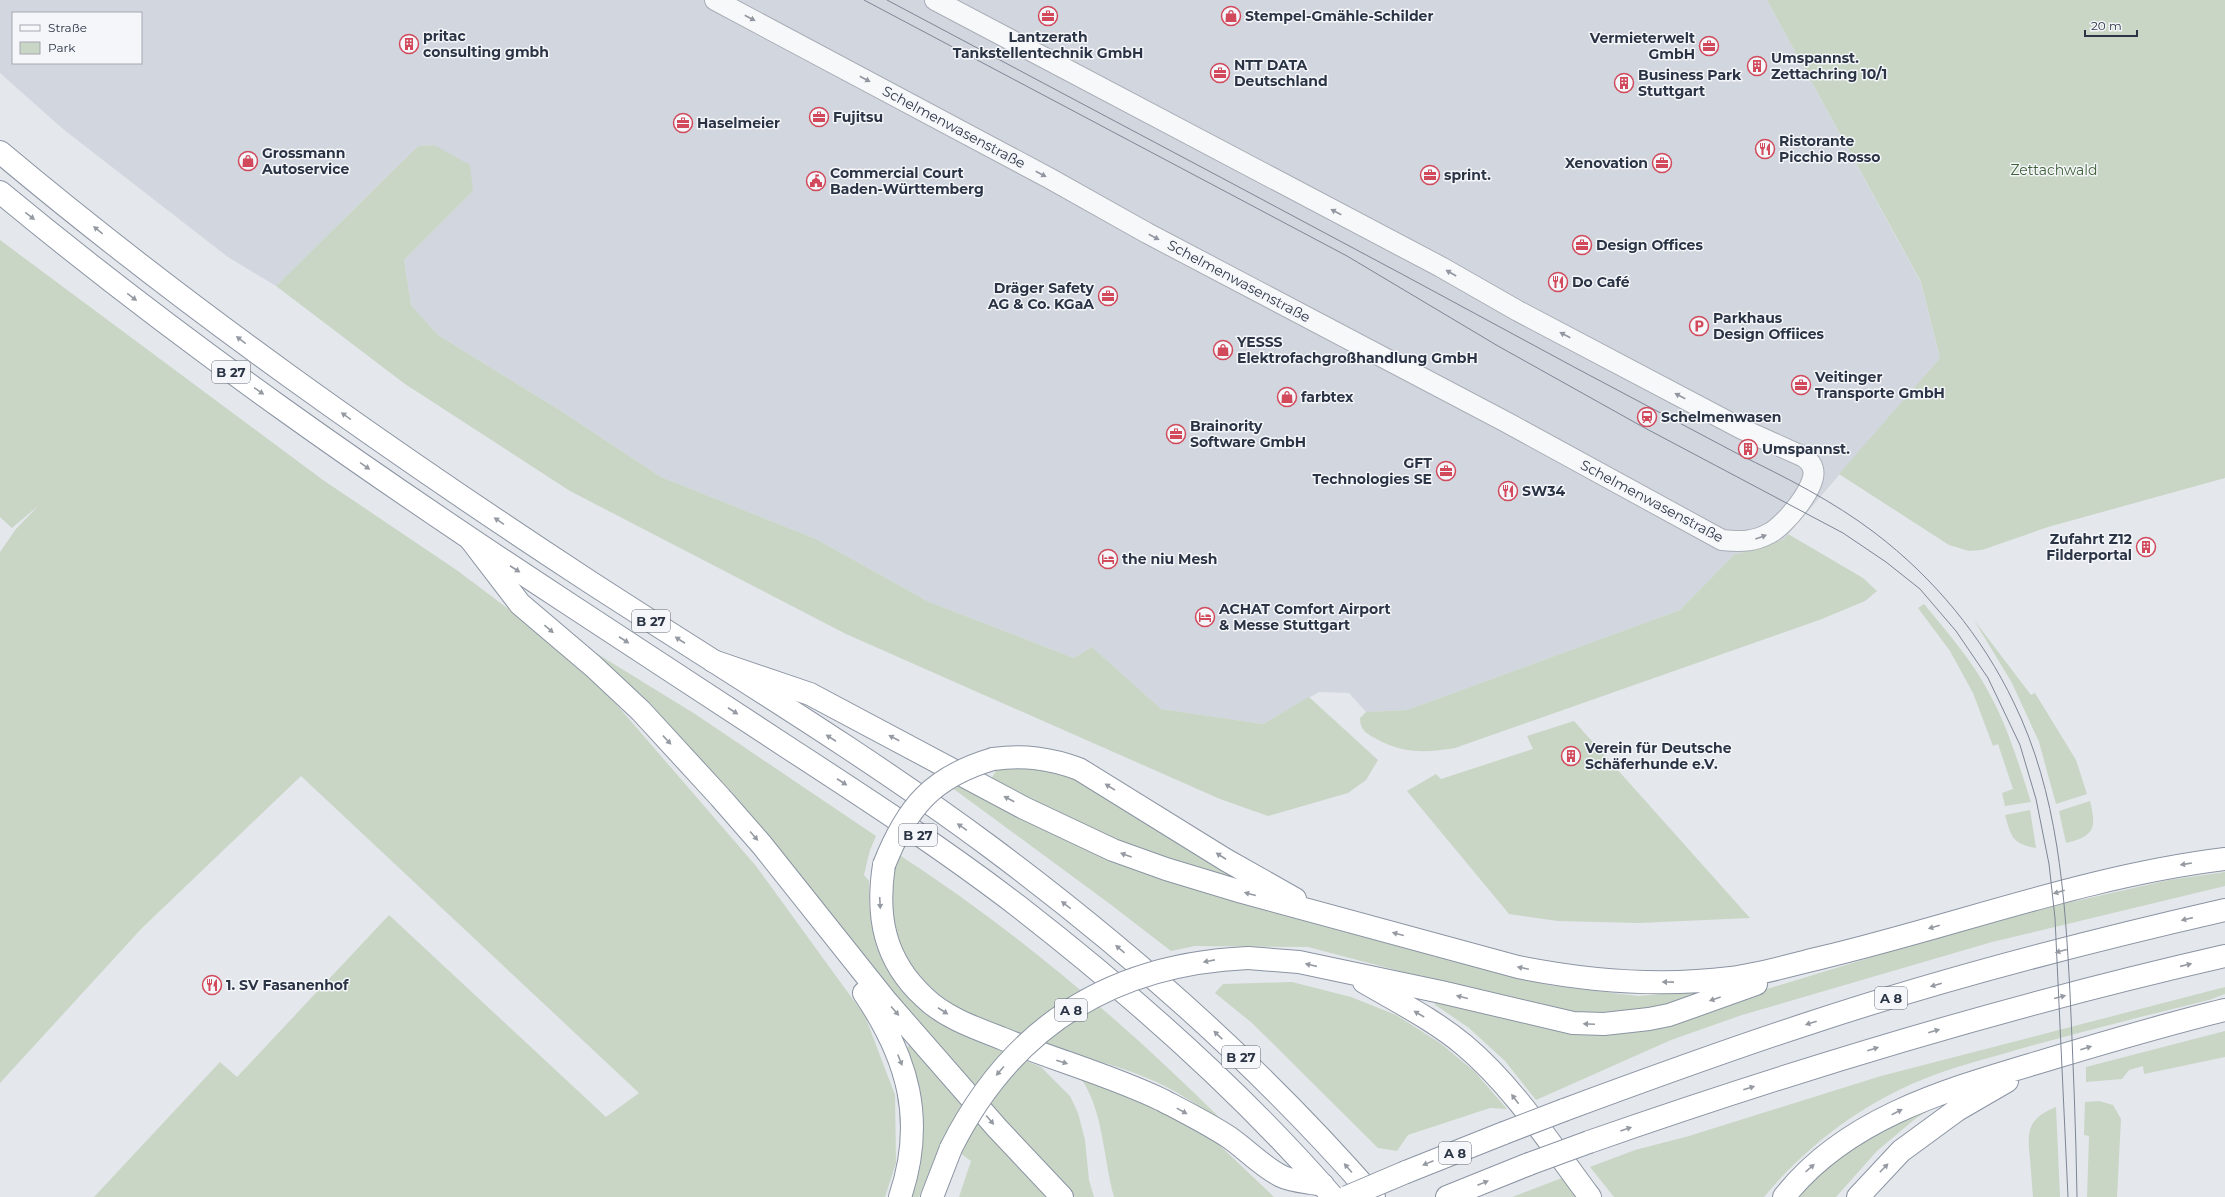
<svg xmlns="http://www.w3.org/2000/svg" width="2225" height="1197" viewBox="0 0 2225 1197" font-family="Montserrat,sans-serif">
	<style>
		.built { fill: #d2d6de; fill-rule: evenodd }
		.green { fill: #c9d6c5 }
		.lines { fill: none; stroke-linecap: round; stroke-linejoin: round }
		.tertiary-casing { stroke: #a9aeb7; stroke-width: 22 }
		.trunk-casing { stroke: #8b94a3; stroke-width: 24 }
		.motorway-casing { stroke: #8b94a3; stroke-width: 24 }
		.tertiary { stroke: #f7f8fa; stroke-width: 20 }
		.trunk { stroke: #fff; stroke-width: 22 }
		.motorway { stroke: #fff; stroke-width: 22 }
		.tram { stroke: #7d8696; stroke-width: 1 }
		.motorway-bridge-casing { stroke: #8b94a3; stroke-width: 24; stroke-linecap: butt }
		.motorway-bridge { stroke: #fff; stroke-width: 22 }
		.oneway { fill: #9196a0 }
		.oneway2 { fill: #959aa2 }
		.labels { text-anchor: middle; stroke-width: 3; stroke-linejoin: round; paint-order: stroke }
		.shield { fill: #f4f6f9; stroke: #676e7b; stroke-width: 1 }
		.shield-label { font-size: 13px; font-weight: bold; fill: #2b3445 }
		.poi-label { font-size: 14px; font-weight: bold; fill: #2b3445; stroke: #f4f6f9; text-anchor: start }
		.street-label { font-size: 14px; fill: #2b3445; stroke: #f4f6f9 }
		.park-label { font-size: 14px; fill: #3f6138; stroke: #f4f6f9 }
	</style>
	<rect width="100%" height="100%" fill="#e4e7ec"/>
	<!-- built -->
	<path class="built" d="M0,0H1767L1921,283L1940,358L1784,539L1734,555L1680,610L1407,710L1366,712L1349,693L1319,692L1263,724L1161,709L1092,647L1074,658L929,602L816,539L661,477L561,411L438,335L411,305L404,260L473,191L434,145L418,146L276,286L228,257L63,129L0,73ZM13,13H141V63H13Z"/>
	<!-- green -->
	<path class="green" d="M1767,0H2225V478L2048,527L1982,550L1969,551L1949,545L1839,474L1940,358L1921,282Z
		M434,145L470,165L473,191L404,260L411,305L438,335L561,411L661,477L816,539L929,602L1074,658L1092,647L1161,709L1263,724L1309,697L1378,760L1366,780L1348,793L1268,816L1220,799L846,634L570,491L405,384L276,286L418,146Z
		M0,240L323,480L458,571L532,627L610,697L756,866L865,1016L895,1095L896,1163L885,1197H94L220,1062L237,1077L389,915L606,1117L639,1093L301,776L142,928L0,1083V552L16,529L38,506L12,528L0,517Z
		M1788,534L1863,578L1877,591L1865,601L1822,619L1455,748C1426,753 1402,754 1375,738C1365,733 1360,729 1360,718L1366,712L1407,710L1680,610L1734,555L1784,539Z
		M1924,604C1947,632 1972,660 1989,693C2008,727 2019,765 2031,802L2005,806L2002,793L2013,789L1998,744L1993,746L1973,693L1950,651L1918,608Z
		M1974,620L2031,695L2035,693L2076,760L2087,794L2056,804L2039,742L2012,683Z
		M596,653L695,714L876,836L870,850L864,875L869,881V906L879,946L995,1048L1041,1067L1070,1096L1078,1113L1085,1140L1089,1180L1094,1197H1075L1047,1169L865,960L732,792L681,740L595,658Z
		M1574,721L1750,918L1639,923L1558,921L1509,914L1407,791L1436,774L1441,779L1533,749L1527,736Z
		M921,765L988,798L1385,941L1548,985L1638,996L1699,991L1700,994L1649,1010L1605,1016L1567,1015L1308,947L1195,946L1171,951L1110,904Z
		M1024,765L1067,773L1240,879L1239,882L1114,841L991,779L997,769Z
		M2090,801C2097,829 2094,836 2066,843L2059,811Z
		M2030,810L2036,848C2012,844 2011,836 2005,815Z
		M898,854C1015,930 1122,1021 1221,1119L1218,1121C1194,1100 1162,1083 1132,1072C1052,1044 926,1026 897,934C894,927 891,920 890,914C888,894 894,872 898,854Z
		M2225,872V886L1992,942L1742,1015L1671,1040L1536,1100L1505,1061L1469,1028L1434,1004L1440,1001L1573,1031L1754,993L1895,950L2045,908L2169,880Z
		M1292,982L1351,997L1396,1015L1440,1043L1474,1071L1507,1109L1490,1108L1408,1135L1397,1151L1378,1148L1252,1023L1215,993L1223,984Z
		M2225,987V994L2209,1000C2148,1015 2087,1030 2027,1047C1996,1056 1964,1064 1934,1075C1867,1100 1810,1142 1764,1197H1614L1590,1167L1635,1150L1689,1136L1881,1076Z
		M2225,1031V1057L2144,1074L2143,1066L2129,1070L2122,1079L2086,1082V1067Z
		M910,1044L993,1140L1049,1197H959L971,1161L942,1140L919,1197H909L919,1097L907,1048Z
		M1080,1077L1121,1089L1214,1140L1274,1197H1114C1103,1158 1104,1111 1080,1077Z
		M1945,1100L1915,1119L1877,1151L1836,1197H1796L1805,1186L1859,1141Z
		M2099,1101L2113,1105L2121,1119L2117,1197H2087L2089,1136L2084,1135L2085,1102Z
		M2056,1107L2060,1197H2033C2032,1184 2031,1172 2030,1159C2027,1131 2027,1119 2056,1107Z
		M1562,1178L1576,1197H1512Z"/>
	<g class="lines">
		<defs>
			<path id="tertiary" d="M715,0L1049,178L1147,233L1506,422L1722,540C1740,542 1754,542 1770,533C1784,526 1818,486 1813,469C1812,464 1808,460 1804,457L1742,429L1518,311L1441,267L935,0"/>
			<path id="trunk" d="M0,152C186,308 387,449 590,582C724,669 861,751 989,846C1129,950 1259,1065 1374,1197
				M0,192C181,342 375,477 572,606C645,654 717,701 790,749C867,799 945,850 1018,906C1130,993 1241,1091 1333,1197"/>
			<path id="motorway" d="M471,540L520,604L593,666L641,711L720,797L762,845L887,1002L997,1128L1062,1197
				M713,661L810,694L1024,808L1113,850L1166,869L1242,892L1518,967C1588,981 1660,987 1731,978C1761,974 1791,965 1820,958C1955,926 2086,876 2225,859
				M993,759C1024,755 1049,758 1079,769L1226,860L1295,899
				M884,865C876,916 884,960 924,997C944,1017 975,1028 1001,1038C1054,1060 1110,1075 1162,1100C1185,1112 1209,1124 1230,1138C1247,1150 1263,1167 1281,1176C1293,1182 1310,1182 1323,1185
				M1248,958L1299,962L1441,992L1573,1023L1604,1024L1649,1019L1669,1015L1756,984
				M1364,982C1398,1002 1434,1020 1464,1045C1514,1087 1551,1145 1590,1197
				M864,993C908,1058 926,1120 900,1197
				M1564,1110C1645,1080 1727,1050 1810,1023C1946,978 2085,942 2225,910
				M1589,1142C1798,1069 2010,1005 2225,956
				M1406,1172L1504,1133
				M932,1197L951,1148
				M1447,1197L1529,1164
				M1784,1197C1849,1114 1957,1087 2053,1058C2110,1041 2167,1024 2225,1010
				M1858,1197L1901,1151L1957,1110L2007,1081"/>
		</defs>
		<!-- tertiary casing -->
		<use href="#tertiary" class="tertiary-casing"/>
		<!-- trunk casing -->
		<use href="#trunk" class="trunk-casing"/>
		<!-- motorway casing -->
		<use href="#motorway" class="motorway-casing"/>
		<!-- tertiary -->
		<use href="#tertiary" class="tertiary"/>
		<!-- trunk -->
		<use href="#trunk" class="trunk"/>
		<!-- motorway -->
		<use href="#motorway" class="motorway"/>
		<!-- tram -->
		<path class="tram" d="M864,0L1347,256L1498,346L1643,427L1843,533L1886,562L1920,589L1956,631L1988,678L2020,745L2036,799L2049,864L2055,918L2068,1197
			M887,0C1116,122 1346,243 1574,367C1629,396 1683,425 1738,454C1785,477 1833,501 1875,533C1934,578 1982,636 2014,703C2058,793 2065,895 2070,993C2073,1061 2076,1129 2077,1197"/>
		<defs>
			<path id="motorway-bridge" d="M884,865C907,807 932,777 993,759
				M1504,1133L1564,1110
				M951,1148C1012,1026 1112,964 1248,958
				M1529,1164L1589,1142
				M1347,1197L1406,1172"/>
		</defs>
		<!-- motorway-bridge casing -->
		<use href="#motorway-bridge" class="motorway-bridge-casing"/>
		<!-- motorway-bridge -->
		<use href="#motorway-bridge" class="motorway-bridge"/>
	</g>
	<!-- one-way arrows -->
	<defs><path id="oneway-solid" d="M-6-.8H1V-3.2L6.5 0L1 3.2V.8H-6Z"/></defs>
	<g class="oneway">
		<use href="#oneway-solid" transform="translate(750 18) rotate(28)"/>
		<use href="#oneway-solid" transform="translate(865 79) rotate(28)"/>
		<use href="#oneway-solid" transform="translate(1041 174) rotate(28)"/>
		<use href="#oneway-solid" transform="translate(1336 212) rotate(-152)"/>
		<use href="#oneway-solid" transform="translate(1154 237) rotate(28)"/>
		<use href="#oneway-solid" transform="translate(1451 273) rotate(-150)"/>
		<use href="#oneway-solid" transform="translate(1565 335) rotate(-152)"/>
		<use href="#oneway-solid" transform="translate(1680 396) rotate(-152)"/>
		<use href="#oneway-solid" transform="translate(1761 537) rotate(-20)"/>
	</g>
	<g class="oneway2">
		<use href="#oneway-solid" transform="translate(30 216) rotate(38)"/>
		<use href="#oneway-solid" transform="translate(98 230) rotate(-141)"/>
		<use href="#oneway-solid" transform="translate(132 297) rotate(37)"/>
		<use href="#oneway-solid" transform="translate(241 340) rotate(-143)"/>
		<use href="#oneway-solid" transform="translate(259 391) rotate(35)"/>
		<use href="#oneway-solid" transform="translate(346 416) rotate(-144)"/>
		<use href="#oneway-solid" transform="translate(365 466) rotate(35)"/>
		<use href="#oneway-solid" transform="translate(499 521) rotate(-146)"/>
		<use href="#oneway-solid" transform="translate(515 569) rotate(33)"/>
		<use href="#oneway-solid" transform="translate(549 629) rotate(40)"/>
		<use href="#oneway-solid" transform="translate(624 640) rotate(33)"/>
		<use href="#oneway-solid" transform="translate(680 640) rotate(-147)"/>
		<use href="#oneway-solid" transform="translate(733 711) rotate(33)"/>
		<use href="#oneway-solid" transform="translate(831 738) rotate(-147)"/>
		<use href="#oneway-solid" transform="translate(894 738) rotate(-152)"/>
		<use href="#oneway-solid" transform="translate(667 740) rotate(47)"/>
		<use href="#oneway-solid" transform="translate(842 782) rotate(33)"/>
		<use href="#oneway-solid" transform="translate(1110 787) rotate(-148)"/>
		<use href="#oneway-solid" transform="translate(1009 799) rotate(-152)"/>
		<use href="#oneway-solid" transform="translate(962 827) rotate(-145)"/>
		<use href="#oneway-solid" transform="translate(754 836) rotate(49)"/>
		<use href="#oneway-solid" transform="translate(1126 855) rotate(-160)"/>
		<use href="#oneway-solid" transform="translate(1221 856) rotate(-147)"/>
		<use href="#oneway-solid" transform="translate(2186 864) rotate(171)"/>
		<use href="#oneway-solid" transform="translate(2059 892) rotate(164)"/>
		<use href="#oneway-solid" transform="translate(1250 894) rotate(-165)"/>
		<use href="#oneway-solid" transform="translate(880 903) rotate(87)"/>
		<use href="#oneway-solid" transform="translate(1066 905) rotate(-142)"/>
		<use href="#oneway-solid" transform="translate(2187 919) rotate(167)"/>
		<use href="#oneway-solid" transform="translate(1934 927) rotate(164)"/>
		<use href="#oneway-solid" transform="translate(1398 934) rotate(-165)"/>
		<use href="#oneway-solid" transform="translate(1120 949) rotate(-140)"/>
		<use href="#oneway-solid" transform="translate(2061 951) rotate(165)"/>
		<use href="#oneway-solid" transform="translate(1209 961) rotate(169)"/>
		<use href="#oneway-solid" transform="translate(1311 965) rotate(-167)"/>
		<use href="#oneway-solid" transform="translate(2186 965) rotate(-13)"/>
		<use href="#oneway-solid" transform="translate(1523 968) rotate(-168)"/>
		<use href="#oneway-solid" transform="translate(1668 982) rotate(-179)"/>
		<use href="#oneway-solid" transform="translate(1936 985) rotate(164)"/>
		<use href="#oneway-solid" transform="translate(1462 997) rotate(-166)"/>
		<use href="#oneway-solid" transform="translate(2060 997) rotate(-15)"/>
		<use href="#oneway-solid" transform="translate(1715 999) rotate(161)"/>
		<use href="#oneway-solid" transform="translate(895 1011) rotate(49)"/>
		<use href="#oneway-solid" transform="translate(943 1011) rotate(33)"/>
		<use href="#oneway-solid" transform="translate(1419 1014) rotate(-150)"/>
		<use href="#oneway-solid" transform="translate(1811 1023) rotate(162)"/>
		<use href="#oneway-solid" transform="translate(1589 1024) rotate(-178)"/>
		<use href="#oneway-solid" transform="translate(1934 1031) rotate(-16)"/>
		<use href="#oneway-solid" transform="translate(1218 1035) rotate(-137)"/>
		<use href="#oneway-solid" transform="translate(2086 1048) rotate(-17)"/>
		<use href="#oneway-solid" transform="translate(1873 1049) rotate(-17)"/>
		<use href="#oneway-solid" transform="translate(900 1060) rotate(68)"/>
		<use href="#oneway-solid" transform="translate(1062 1062) rotate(17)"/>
		<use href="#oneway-solid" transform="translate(1000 1071) rotate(131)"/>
		<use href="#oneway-solid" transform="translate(1749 1088) rotate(-18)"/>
		<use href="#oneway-solid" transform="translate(1515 1099) rotate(-127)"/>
		<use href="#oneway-solid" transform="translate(1182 1111) rotate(29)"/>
		<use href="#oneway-solid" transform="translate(1897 1112) rotate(-27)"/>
		<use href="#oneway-solid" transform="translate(990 1120) rotate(49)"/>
		<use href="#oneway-solid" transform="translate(1626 1129) rotate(-19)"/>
		<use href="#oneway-solid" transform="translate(1428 1163) rotate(158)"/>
		<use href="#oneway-solid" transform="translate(1348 1168) rotate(-131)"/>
		<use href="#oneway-solid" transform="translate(1810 1168) rotate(-42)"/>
		<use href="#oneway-solid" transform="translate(1884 1168) rotate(-46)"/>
		<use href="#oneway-solid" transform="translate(1483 1183) rotate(-22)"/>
	</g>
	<!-- icons -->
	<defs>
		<symbol id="office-ring" viewBox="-11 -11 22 22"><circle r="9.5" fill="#f4f6f9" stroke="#d1495b" stroke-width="1.5"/><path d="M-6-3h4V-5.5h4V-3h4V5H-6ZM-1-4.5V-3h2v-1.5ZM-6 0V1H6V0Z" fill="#d1495b"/></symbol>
		<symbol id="shop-ring" viewBox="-11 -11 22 22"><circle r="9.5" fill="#f4f6f9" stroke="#d1495b" stroke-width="1.5"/><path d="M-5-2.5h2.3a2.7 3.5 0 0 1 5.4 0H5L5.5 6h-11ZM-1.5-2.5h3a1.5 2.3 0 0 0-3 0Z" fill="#d1495b"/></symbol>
		<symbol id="building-ring" viewBox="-11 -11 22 22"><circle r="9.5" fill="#f4f6f9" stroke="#d1495b" stroke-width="1.5"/><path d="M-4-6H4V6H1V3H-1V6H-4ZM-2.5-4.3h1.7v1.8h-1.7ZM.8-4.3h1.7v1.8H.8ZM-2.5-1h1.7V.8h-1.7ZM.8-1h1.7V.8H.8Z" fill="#d1495b"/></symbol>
		<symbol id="restaurant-ring" viewBox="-11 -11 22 22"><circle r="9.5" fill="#f4f6f9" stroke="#d1495b" stroke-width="1.5"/><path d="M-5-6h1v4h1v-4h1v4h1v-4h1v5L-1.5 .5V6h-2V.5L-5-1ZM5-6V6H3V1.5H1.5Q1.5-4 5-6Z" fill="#d1495b"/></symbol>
		<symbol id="civic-ring" viewBox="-11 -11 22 22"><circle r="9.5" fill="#f4f6f9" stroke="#d1495b" stroke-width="1.5"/><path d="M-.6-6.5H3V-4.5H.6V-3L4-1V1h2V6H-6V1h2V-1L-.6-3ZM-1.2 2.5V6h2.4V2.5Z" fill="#d1495b"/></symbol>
		<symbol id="parking-ring" viewBox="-11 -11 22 22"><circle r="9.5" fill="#f4f6f9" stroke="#d1495b" stroke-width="1.5"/><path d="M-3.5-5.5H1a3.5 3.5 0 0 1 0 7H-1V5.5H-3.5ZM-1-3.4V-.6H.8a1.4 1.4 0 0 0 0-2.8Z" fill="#d1495b"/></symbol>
		<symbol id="station-ring" viewBox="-11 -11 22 22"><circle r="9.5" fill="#f4f6f9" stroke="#d1495b" stroke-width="1.5"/><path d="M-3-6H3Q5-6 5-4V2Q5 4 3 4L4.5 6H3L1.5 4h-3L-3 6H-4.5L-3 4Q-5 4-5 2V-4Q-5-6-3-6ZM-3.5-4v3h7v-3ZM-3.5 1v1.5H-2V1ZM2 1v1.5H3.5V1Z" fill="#d1495b"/></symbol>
		<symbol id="hotel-ring" viewBox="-11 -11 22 22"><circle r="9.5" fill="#f4f6f9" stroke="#d1495b" stroke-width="1.5"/><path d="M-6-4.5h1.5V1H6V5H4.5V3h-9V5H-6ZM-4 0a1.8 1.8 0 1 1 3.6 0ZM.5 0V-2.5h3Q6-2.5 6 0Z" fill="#d1495b"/></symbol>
	</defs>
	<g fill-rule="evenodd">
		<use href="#office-ring" x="1037" y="5" width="22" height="22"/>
		<use href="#shop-ring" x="1220" y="5" width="22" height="22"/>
		<use href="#building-ring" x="398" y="33" width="22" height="22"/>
		<use href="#office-ring" x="1698" y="35" width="22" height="22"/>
		<use href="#building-ring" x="1746" y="55" width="22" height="22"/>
		<use href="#office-ring" x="1209" y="62" width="22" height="22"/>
		<use href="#building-ring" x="1613" y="72" width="22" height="22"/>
		<use href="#office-ring" x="808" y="106" width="22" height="22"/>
		<use href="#office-ring" x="672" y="112" width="22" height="22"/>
		<use href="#restaurant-ring" x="1754" y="138" width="22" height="22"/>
		<use href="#shop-ring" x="237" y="150" width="22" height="22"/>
		<use href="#office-ring" x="1651" y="152" width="22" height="22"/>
		<use href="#office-ring" x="1419" y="164" width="22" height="22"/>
		<use href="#civic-ring" x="805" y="170" width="22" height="22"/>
		<use href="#office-ring" x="1571" y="234" width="22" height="22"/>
		<use href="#restaurant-ring" x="1547" y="271" width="22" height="22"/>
		<use href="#office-ring" x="1097" y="285" width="22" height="22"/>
		<use href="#parking-ring" x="1688" y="315" width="22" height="22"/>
		<use href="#shop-ring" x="1212" y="339" width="22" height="22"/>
		<use href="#office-ring" x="1790" y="374" width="22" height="22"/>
		<use href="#shop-ring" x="1276" y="386" width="22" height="22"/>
		<use href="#station-ring" x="1636" y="406" width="22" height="22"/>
		<use href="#office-ring" x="1165" y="423" width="22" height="22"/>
		<use href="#building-ring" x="1737" y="438" width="22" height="22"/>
		<use href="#office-ring" x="1435" y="460" width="22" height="22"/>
		<use href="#restaurant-ring" x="1497" y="480" width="22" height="22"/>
		<use href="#building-ring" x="2135" y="536" width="22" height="22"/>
		<use href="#hotel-ring" x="1097" y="548" width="22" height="22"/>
		<use href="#hotel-ring" x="1194" y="606" width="22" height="22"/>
		<use href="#building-ring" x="1560" y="745" width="22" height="22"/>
		<use href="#restaurant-ring" x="201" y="974" width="22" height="22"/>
	</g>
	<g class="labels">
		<!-- shield labels -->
		<g class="shield">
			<rect x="212" y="361" width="38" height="22" rx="3"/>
			<rect x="632" y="610" width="38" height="22" rx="3"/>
			<rect x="899" y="824" width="38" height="22" rx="3"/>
			<rect x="1875" y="987" width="32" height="22" rx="3"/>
			<rect x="1055" y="999" width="32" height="22" rx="3"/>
			<rect x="1222" y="1046" width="38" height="22" rx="3"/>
			<rect x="1439" y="1142" width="32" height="22" rx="3"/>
		</g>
		<g class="shield-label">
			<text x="231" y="377">B 27</text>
			<text x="651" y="626">B 27</text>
			<text x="918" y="840">B 27</text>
			<text x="1891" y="1003">A 8</text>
			<text x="1071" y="1015">A 8</text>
			<text x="1241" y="1062">B 27</text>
			<text x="1455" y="1158">A 8</text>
		</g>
		<!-- poi labels -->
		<g class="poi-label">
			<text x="1245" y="21">Stempel-Gmähle-Schilder</text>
			<text x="423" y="41">pritac<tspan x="423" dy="16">consulting gmbh</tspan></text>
			<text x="1048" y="42" text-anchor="middle">Lantzerath<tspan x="1048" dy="16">Tankstellentechnik GmbH</tspan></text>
			<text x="1695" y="43" text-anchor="end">Vermieterwelt<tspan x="1695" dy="16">GmbH</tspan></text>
			<text x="1771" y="63">Umspannst.<tspan x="1771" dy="16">Zettachring 10/1</tspan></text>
			<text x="1234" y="70">NTT DATA<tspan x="1234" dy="16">Deutschland</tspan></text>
			<text x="1638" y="80">Business Park<tspan x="1638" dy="16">Stuttgart</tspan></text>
			<text x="833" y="122">Fujitsu</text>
			<text x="697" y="128">Haselmeier</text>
			<text x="1779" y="146">Ristorante<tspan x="1779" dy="16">Picchio Rosso</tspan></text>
			<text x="262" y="158">Grossmann<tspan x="262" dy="16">Autoservice</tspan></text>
			<text x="1648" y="168" text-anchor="end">Xenovation</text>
			<text x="830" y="178">Commercial Court<tspan x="830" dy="16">Baden-Württemberg</tspan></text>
			<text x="1444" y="180">sprint.</text>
			<text x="1596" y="250">Design Offices</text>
			<text x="1572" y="287">Do Café</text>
			<text x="1094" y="293" text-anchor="end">Dräger Safety<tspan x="1094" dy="16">AG &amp; Co. KGaA</tspan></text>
			<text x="1713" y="323">Parkhaus<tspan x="1713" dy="16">Design Offiices</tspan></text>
			<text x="1237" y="347">YESSS<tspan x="1237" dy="16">Elektrofachgroßhandlung GmbH</tspan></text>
			<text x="1815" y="382">Veitinger<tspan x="1815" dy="16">Transporte GmbH</tspan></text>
			<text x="1301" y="402">farbtex</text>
			<text x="1661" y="422">Schelmenwasen</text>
			<text x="1190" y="431">Brainority<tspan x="1190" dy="16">Software GmbH</tspan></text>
			<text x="1762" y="454">Umspannst.</text>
			<text x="1432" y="468" text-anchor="end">GFT<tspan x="1432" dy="16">Technologies SE</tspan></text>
			<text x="1522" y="496">SW34</text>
			<text x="2132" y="544" text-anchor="end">Zufahrt Z12<tspan x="2132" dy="16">Filderportal</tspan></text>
			<text x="1122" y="564">the niu Mesh</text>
			<text x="1219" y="614">ACHAT Comfort Airport<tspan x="1219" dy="16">&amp; Messe Stuttgart</tspan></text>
			<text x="1585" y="753">Verein für Deutsche<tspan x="1585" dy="16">Schäferhunde e.V.</tspan></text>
			<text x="226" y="990">1. SV Fasanenhof</text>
		</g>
		<!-- street labels -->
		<g class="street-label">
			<text transform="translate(954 127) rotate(28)" y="5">Schelmenwasenstraße</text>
			<text transform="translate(1239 281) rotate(28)" y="5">Schelmenwasenstraße</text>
			<text transform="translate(1652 501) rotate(28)" y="5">Schelmenwasenstraße</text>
		</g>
		<!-- park labels -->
		<g class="park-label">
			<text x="2054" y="175">Zettachwald</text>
		</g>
	</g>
	<!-- legend -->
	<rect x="12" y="12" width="130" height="52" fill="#f4f6f9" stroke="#a4a8b1"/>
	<rect x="20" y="25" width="20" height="6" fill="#f7f8fa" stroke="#a4a8b1"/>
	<text x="48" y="32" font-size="12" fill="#2b3445">Straße</text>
	<rect x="20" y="42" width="20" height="12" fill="#c9d6c5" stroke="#a4a8b1"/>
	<text x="48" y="52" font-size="12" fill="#2b3445">Park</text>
	<!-- scale -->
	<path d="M2085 30v6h52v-6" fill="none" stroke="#2b3445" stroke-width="2"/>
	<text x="2091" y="30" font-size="12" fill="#2b3445" stroke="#f4f6f9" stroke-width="3" paint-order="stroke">20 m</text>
</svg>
